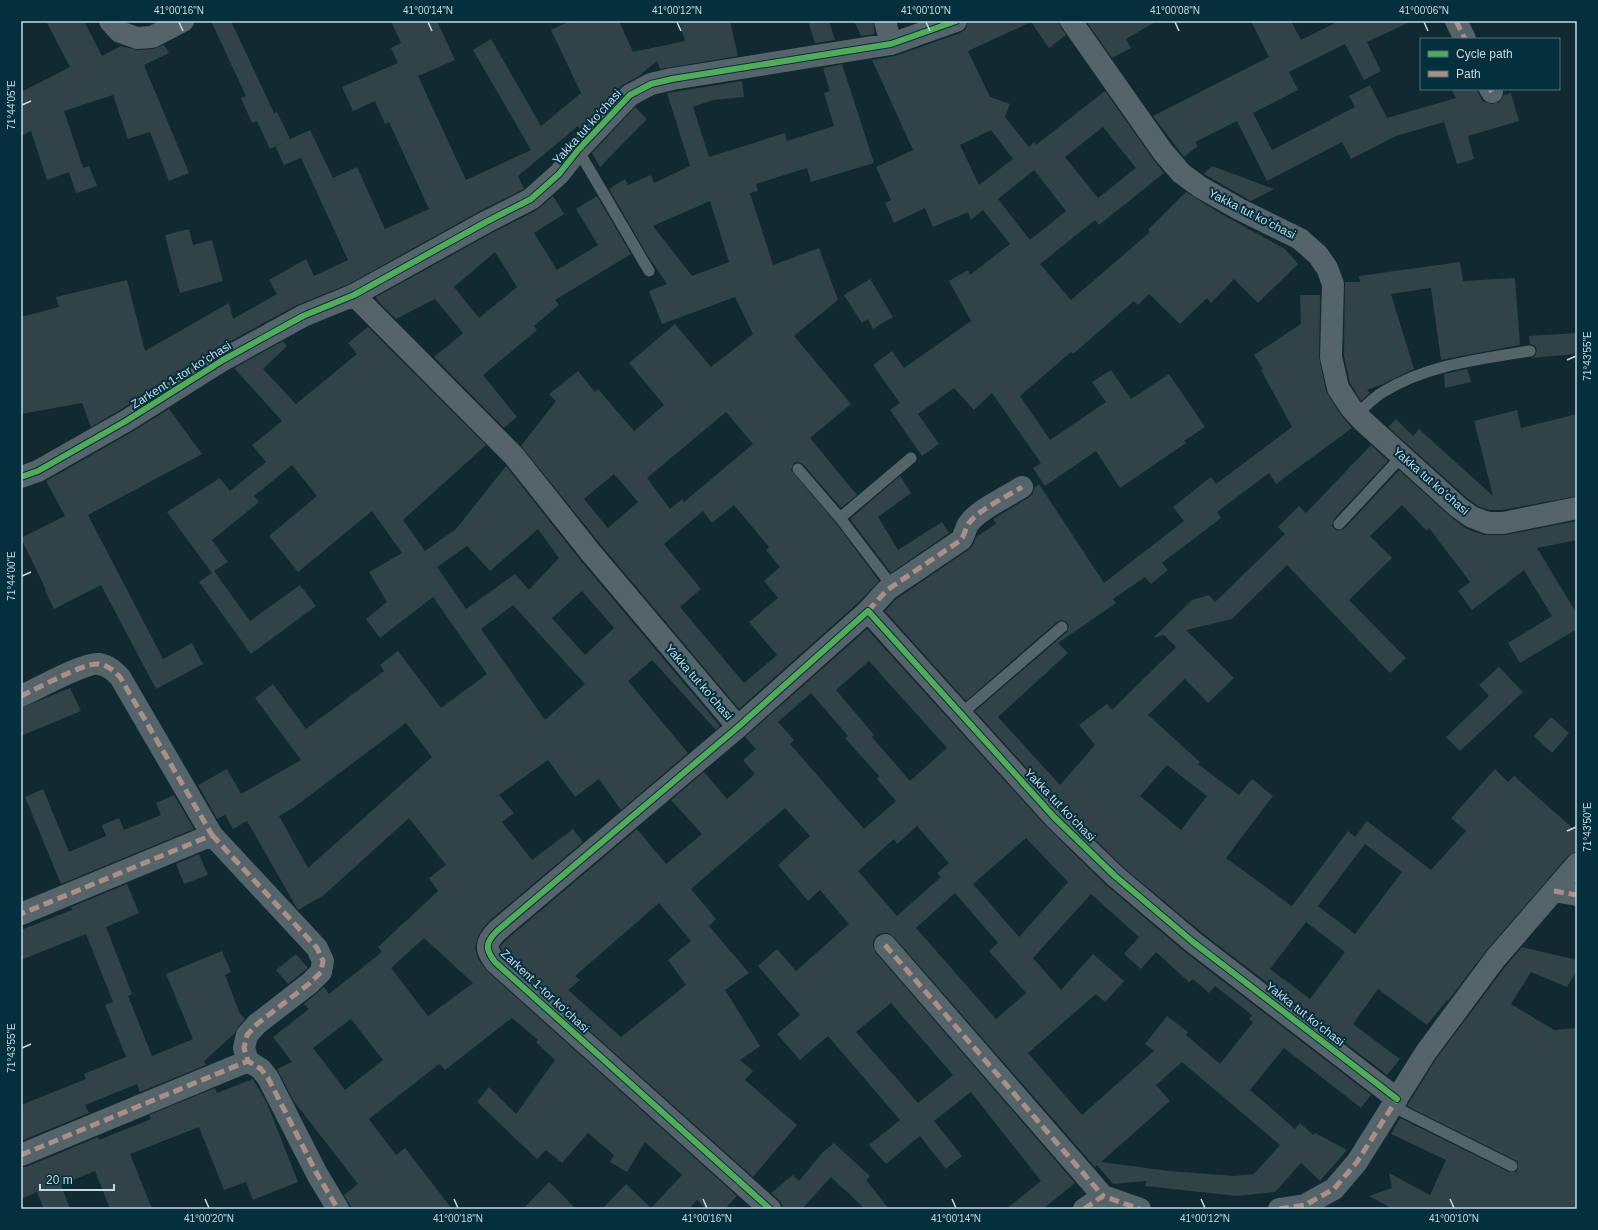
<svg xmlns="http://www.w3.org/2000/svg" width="1598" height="1230" viewBox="0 0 1598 1230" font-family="Arial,sans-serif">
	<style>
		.building { fill: #314348; fill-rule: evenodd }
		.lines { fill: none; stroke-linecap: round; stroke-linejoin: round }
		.service { stroke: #55646b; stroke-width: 11 }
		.minor { stroke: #55646b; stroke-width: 22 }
		.quiet { stroke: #ac8f84; stroke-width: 5; stroke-dasharray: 10 5; stroke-linecap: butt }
		.cycleway-casing { stroke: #042f3d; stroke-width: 8 }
		.cycleway { stroke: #51ab58; stroke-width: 6 }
		.ticks { fill: none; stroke: #c5dae3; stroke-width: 1.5 }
		.labels { text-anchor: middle; stroke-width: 4; stroke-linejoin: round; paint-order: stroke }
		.street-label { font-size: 12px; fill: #c5dae3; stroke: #042f3d }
		.neatline { fill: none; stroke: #c5dae3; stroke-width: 1.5 }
		.ticks-label { font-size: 10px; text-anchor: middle; fill: #c5dae3 }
	</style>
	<rect width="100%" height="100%" fill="#112930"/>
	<!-- building -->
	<path class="building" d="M46,21H84L102,56L121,46L138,50L153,49L164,45L169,53L144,65L189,173L169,181L150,132L128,139L113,95L64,111L83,168L89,166L97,186L76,193L69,172L47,180L31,131L21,136V92L70,67Z
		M211,21H231L274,113L277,112L290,139L270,149L257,121L252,123L241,98L246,96Z
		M391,21H437L455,60L418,76L466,180L531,150L473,50L491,39L541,126L581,93L551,30L570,21H619L633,52L685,41L679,21H730L738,56L660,69L657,61L639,76L621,86L580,130L578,126L518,176L524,189L480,211L349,284L297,305L216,349L120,410L91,427L82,403L21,414V317L59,307L56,297L127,280L145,351L229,303L233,319L277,294L269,280L306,259L314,276L348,260L301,158L284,165L275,146L310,130L333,178L357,167L385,229L429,209L389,122L385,124L375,101L353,111L342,87L398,63L391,48L401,43Z
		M808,21H829L835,40L815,43Z
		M854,21H873L875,34L861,36Z
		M968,21H1059L1061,28L1066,35L1049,48L1031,22L968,51L990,97L1010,104L1005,117L1029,147L1034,142L1036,145L1105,91L1153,159L1164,173L1099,225L1095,220L1040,264L1071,300L1150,232L1148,230L1186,192L1223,215L1285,249L1298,264L1258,303L1234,279L1211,303L1207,298L1180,324L1149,294L1138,305L1134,301L1073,354L1071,352L1020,396L1050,440L1106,402L1092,382L1111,370L1131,399L1169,374L1205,427L1184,441L1186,443L1120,488L1096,451L1045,486L1033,468L1041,463L992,393L974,410L954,388L918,414L939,444L922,456L890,410L900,403L873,365L892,351L904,368L971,321L949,281L968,270L970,275L1010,244L983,210L971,220L968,212L933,227L925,208L894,223L885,203L891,200L876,167L913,150L872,60L895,56L960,33L966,29ZM1103,127L1136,168L1098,198L1065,157ZM991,130L1013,159L979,185L960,145ZM1034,170L1066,211L1030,240L998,199Z
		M1086,21H1157L1126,39L1131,48L1112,58Z
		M1251,21H1291L1301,40L1339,21H1412L1367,42L1381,71L1364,80L1345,44L1289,72L1298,90L1253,113L1272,150L1355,107L1349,96L1370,85L1387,118L1456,98L1451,89H1477L1482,101L1492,104L1499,102L1504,95L1511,93L1519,121L1468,136L1474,159L1457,164L1444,122L1396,136L1351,159L1342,142L1267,181L1237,121L1195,142L1198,146L1184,157L1153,116L1269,57Z
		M842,64L874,163L811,182L807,168L756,184L758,191L750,193L773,265L819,248L838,300L794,336L851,404L810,438L857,495L841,508L803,464L797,462L794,463L791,470L835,522L879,581L859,602L739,709L601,545L521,446L556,401L549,394L578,371L595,392L598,389L634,431L664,405L629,363L675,324L711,367L753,334L735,297L662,324L649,291L667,284L648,256L609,189L625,179L628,185L651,175L654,183L690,166L667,93L742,81L744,97L713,100L693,107L709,157L785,133L787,141L834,126L824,93L830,91L823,68ZM710,201L729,262L692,276L653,226ZM726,412L753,444L684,502L682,499L670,509L647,478ZM614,474L638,502L608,528L584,499ZM734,505L769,547L766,550L780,567L764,581L778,598L749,622L777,655L744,683L680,607L701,589L664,544L703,511L712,523Z
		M635,107L647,119L600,167L592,153Z
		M1212,166L1274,189L1251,201L1204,174Z
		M553,196L564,214L534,233L557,270L598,245L576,209L597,196L631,254L555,300L559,305L534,326L537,330L483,375L517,417L504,428L434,357L463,333L435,299L396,319L378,301L376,297L492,233L537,210ZM495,252L517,287L479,318L454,287Z
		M189,229L193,245L212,240L223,281L180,293L165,235Z
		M1460,262L1463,281L1515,278L1520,345L1472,354L1441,360L1431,288L1391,294L1414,369L1383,384L1367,390L1370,393L1361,401L1350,383L1344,356L1345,282H1360L1359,276Z
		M870,279L893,317L873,329L868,319L862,323L844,295Z
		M1300,295H1320L1319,357L1326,391L1341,415L1352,428L1276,484L1269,473L1217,512L1221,518L1162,563L1168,570L1151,584L1145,577L1113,599L1116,603L1058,643L1068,653L998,717L1060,785L1095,745L1079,725L1107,704L1112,710L1176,647L1164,635L1153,638L1192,600L1209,595L1215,602L1285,534L1278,527L1299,506L1306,513L1371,445L1388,461L1334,519L1332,526L1337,531L1344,529L1399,470L1452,518L1467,529L1484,535H1505L1577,521V540L1537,548L1577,614V629L1520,663L1508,643L1552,616L1524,570L1472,610L1458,591L1470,582L1429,528L1427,531L1402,505L1370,536L1392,558L1349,600L1406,658L1390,673L1287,565L1232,619L1186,630L1234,678L1208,703L1185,679L1148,715L1200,762L1198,764L1239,795L1252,779L1273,796L1226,858L1292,906L1348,831L1355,837L1367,821L1431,870L1466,831L1451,818L1495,769L1508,782L1514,776L1577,832V851L1568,856L1486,951L1448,1001L1447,1000L1427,1025L1378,989L1353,1024L1400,1059L1387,1075L1201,932L1123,867L1063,808L975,711L1067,632L1069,626L1067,622L1061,620L1057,622L966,701L885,611L895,600L968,550L973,545L976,537L996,524L993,519L1028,498L1033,493L1034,488L1039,484L1104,583L1184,521L1173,507L1211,477L1216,484L1292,427L1261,370L1263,369L1254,355L1301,324ZM1167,765L1207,796L1181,830L1140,796ZM1365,844L1402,872L1355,934L1318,906ZM1306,922L1345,952L1310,999L1270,969Z
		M368,327L486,445L403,520L425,551L456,529L506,466L581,561L720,726L716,730L652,660L628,681L688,753L621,810L599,779L575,797L548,760L499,795L514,813L502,822L532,860L573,829L583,842L488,922L479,934L475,947L478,959L487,971L737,1196L725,1209H706L697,1200L689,1209H602L626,1184L651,1208L682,1175L645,1142L627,1172L610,1162L614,1155L588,1133L562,1163L546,1150L537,1159L477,1102L489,1087L516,1114L555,1060L536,1042L538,1040L512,1018L445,1070L439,1064L369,1119L396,1155L405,1148L452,1209H352L344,1195L358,1184L293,1100L277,1069L292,1062L273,1037L309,1009L304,1004L324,987L329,994L382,952L378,947L438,891L429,878L446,865L409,818L324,895L298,910L247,821L233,829L225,815L217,819L198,785L227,769L241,794L301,760L255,698L273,684L306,729L384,671L380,665L398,651L441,708L487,674L433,597L380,638L366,619L387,602L369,572L402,553L372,511L298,572L269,536L317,496L292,465L254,496L259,502L212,540L228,562L214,571L250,621L300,585L316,606L251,654L199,582L212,573L167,512L220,478L230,491L266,462L252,445L282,421L234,368L283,341L287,346L263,369L296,404L357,354L348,343ZM538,529L559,558L529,590L515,574L466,609L437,567L467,546L490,571ZM582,591L614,628L585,655L552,618ZM513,605L585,684L545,720L481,629ZM406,723L432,757L308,868L279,816L293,808ZM424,938L473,983L428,1016L391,968ZM351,1019L383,1060L345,1090L313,1048Z
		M1577,333V354L1531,358L1535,356L1537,350L1535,346L1530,344L1529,336Z
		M1467,369L1471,382L1445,388L1444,374Z
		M169,409L202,454L88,515L163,659L192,643L203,664L156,689L101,585L54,609L45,591L46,590L21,538L65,516L46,481L132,432Z
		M1517,410L1521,428L1577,414V496L1502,510H1490L1478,506L1467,498L1388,427L1396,419L1413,436L1419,429L1493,496L1474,421Z
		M900,476L911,493L878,517L898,550L942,522L949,533L891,573L850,519Z
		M867,629L1045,825L1106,885L1185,952L1371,1095L1361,1108L1284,1048L1250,1090L1295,1129L1300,1123L1313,1135L1315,1133L1347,1150L1320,1181L1301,1163L1275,1192L1237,1196L1145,1186L1146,1181L1113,1184L1097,1165L1095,1167L894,937L889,933H883L877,935L873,941V947L876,953L1075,1183L1043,1209H1006L1041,1181L971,1092L934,1121L962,1156L946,1169L920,1136L886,1164L869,1145L900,1120L828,1036L800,1060L777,1034L800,1015L758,966L777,949L796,971L849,924L820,890L808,901L778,865L810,836L785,808L691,889L716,919L709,926L749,973L725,990L760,1046L740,1060L753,1071L745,1080L797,1125L753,1177L504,954L500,947L506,940L637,829L666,864L702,834L671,800L704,772L727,799L755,774L743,760L756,749L745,737ZM869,661L947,748L910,781L872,737L874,735L836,690ZM811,693L848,736L845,738L879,776L877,779L896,801L864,829L790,744L794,740L778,722ZM917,826L949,863L937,873L941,877L897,916L858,871L894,839L897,844ZM1026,838L1068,882L1019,937L973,884ZM955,893L998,943L989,951L1026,993L996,1019L916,928ZM1091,894L1139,937L1124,954L1141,969L1156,952L1189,982L1193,979L1209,993L1215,986L1252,1015L1249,1019L1253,1022L1220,1064L1186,1035L1188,1032L1167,1016L1145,1044L1154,1051L1082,1115L1028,1053L1096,994L1105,1002L1124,981L1093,954L1061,990L1033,958ZM659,903L691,941L668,960L686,985L621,1037L568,990L580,980L575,976ZM891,1003L953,1075L918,1103L856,1032ZM1182,1062L1280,1145L1254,1174L1235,1176L1169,1171L1101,1162L1170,1101L1156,1085Z
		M1499,667L1523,692L1460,751L1446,737L1489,696L1479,685Z
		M70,688L81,711L21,736V708Z
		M1551,717L1569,733L1552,753L1534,736Z
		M43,789L69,852L106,836L102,825L119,818L124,830L161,815L156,803L174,795L194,829L61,884L25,797Z
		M199,854L208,875L184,884L176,864Z
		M127,884L139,913L106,927L132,994L128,996L152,1056L193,1039L166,974L222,951L231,972L225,975L240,1014L245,1019L238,1027L235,1033L204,1061L206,1065L140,1092L137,1084L85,1105L89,1113L21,1141V1105L86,1079L84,1074L126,1057L105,1005L113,1002L86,934L21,960V930L72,910L71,907Z
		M1522,947L1577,960V970L1567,987L1531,972L1511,1004L1554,1030L1577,1028V1209H1393L1369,1196L1392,1188L1389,1173L1430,1195L1446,1160L1391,1134L1400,1118L1509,1172H1516L1518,1169V1162L1515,1160L1407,1106L1436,1059L1505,967Z
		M296,954L308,968L288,984L276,970Z
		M253,1079L267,1103L298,1182L253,1200L246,1182L224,1190L199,1127L130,1154L152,1209H110L95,1171L61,1185L70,1209H44L37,1192L21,1199V1167H26L98,1137L99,1140L151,1119L149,1115L215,1088L217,1093Z
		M834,1143L870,1176L866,1180L889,1209H865L831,1177L802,1209H782V1205L779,1200L771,1193L793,1175L799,1181L823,1152Z
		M549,1182L576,1209H523Z"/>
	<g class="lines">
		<!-- service -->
		<path class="service" d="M578,150L649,271
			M1357,414C1365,407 1373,398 1383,392C1427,365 1480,359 1530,351
			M798,469L840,518L892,586
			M840,518L911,458
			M1339,524L1402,456
			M961,714L1062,627
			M1392,1106L1512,1166"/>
		<!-- minor -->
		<path class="minor" d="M110,21L120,32L137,38L152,37L183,21
			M885,21L891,44
			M1071,21L1163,152L1181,173L1200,187L1239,209L1300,239L1318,255L1327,268L1333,284L1331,357L1338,388L1351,408L1362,420L1459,508L1472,517L1488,523H1503L1577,508
			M1456,21L1465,39
			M1490,89L1492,92
			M354,295L514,456L591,553L738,727
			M21,477L38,471L126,421L223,360L303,316L354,295L486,222L531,199L559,174L578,150L630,95L651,84L672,79L891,44L956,21
			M868,611L887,590L961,540C965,535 965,528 969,523C978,510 1008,496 1022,487
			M21,696C37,689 85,662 99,664C109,666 114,671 120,677L212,835L21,914
			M212,835L317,948L323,961L321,972L310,983L257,1024L247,1035L244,1048L248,1061L261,1069L268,1078L317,1174L338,1209
			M1554,891L1577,895
			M885,945L1103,1196
			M21,1155L248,1061
			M770,1209L495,962C485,949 485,943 497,931L738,727L868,611L1054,817L1115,876L1193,942L1397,1099
			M1084,1209L1103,1196L1140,1209
			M1279,1209L1305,1205L1334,1189L1357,1162L1426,1052L1495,959L1577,864"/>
		<!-- quiet -->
		<path class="quiet" d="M1456,21L1465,39
			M1490,89L1492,92
			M868,611L887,590L961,540C965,535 965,528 969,523C978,510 1008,496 1022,487
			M21,696C37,689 85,662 99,664C109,666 114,671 120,677L212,835L21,914
			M212,835L317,948L323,961L321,972L310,983L257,1024L247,1035L244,1048L248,1061L261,1069L268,1078L317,1174L338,1209
			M1554,891L1577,895
			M885,945L1103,1196
			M21,1155L248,1061
			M1084,1209L1103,1196L1140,1209
			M1279,1209L1305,1205L1334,1189L1357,1162L1397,1099"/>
		<defs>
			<path id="cycleway" d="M21,477L38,471L126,421L223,360L303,316L354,295L486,222L531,199L559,174L578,150L630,95L651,84L672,79L891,44L956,21
				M770,1209L495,962C485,949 485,943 497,931L738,727L868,611L1054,817L1115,876L1193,942L1397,1099"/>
		</defs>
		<!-- cycleway casing -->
		<use href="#cycleway" class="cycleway-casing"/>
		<!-- cycleway -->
		<use href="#cycleway" class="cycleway"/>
	</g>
	<!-- ticks -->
	<path class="ticks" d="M179,22L183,31M428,22L432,31M677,22L681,31M926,22L930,31M1175,22L1179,31M1424,22L1428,31M22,105L31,101M1567,360L1576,356M22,576L31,572M1567,831L1576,827M22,1048L31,1044M205,1199L209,1208M454,1199L458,1208M703,1199L707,1208M952,1199L956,1208M1201,1199L1205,1208M1450,1199L1454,1208"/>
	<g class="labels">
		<!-- street labels -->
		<g class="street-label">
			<text transform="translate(587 127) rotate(-48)" y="4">Yakka tut koʻchasi</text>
			<text transform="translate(1252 214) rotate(27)" y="4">Yakka tut koʻchasi</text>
			<text transform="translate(181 375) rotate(-32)" y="4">Zarkent 1-tor koʻchasi</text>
			<text transform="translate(1431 481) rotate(41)" y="4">Yakka tut koʻchasi</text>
			<text transform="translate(699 682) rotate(49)" y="4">Yakka tut koʻchasi</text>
			<text transform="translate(1060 805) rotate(46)" y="4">Yakka tut koʻchasi</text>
			<text transform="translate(545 991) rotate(43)" y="4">Zarkent 1-tor koʻchasi</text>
			<text transform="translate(1305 1014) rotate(38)" y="4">Yakka tut koʻchasi</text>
		</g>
	</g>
	<!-- border -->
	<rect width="1598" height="1230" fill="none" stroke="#042f3d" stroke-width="44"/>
	<!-- legend -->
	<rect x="1420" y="38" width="140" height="52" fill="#042f3d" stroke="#51737f"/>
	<rect x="1428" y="51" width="20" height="6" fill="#51ab58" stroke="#51737f"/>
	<text x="1456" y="58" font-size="12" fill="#c5dae3">Cycle path</text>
	<rect x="1428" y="71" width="20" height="6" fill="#ac8f84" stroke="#51737f"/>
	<text x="1456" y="78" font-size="12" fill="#c5dae3">Path</text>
	<!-- scale -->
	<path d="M40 1184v6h74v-6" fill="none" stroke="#c5dae3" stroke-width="2"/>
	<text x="46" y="1184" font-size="12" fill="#c5dae3" stroke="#042f3d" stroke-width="3" paint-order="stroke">20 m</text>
	<rect x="22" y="22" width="1554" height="1186" class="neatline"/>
	<g class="ticks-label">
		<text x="179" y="14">41°00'16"N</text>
		<text x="428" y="14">41°00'14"N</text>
		<text x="677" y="14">41°00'12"N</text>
		<text x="926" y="14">41°00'10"N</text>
		<text x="1175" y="14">41°00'08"N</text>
		<text x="1424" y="14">41°00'06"N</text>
		<text transform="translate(11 105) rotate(-90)" y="4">71°44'05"E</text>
		<text transform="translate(1587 356) rotate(-90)" y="4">71°43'55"E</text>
		<text transform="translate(11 576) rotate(-90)" y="4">71°44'00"E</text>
		<text transform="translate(1587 827) rotate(-90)" y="4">71°43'50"E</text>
		<text transform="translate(11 1048) rotate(-90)" y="4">71°43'55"E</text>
		<text x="209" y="1222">41°00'20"N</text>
		<text x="458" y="1222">41°00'18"N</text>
		<text x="707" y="1222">41°00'16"N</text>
		<text x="956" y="1222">41°00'14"N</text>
		<text x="1205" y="1222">41°00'12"N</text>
		<text x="1454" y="1222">41°00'10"N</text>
	</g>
</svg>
